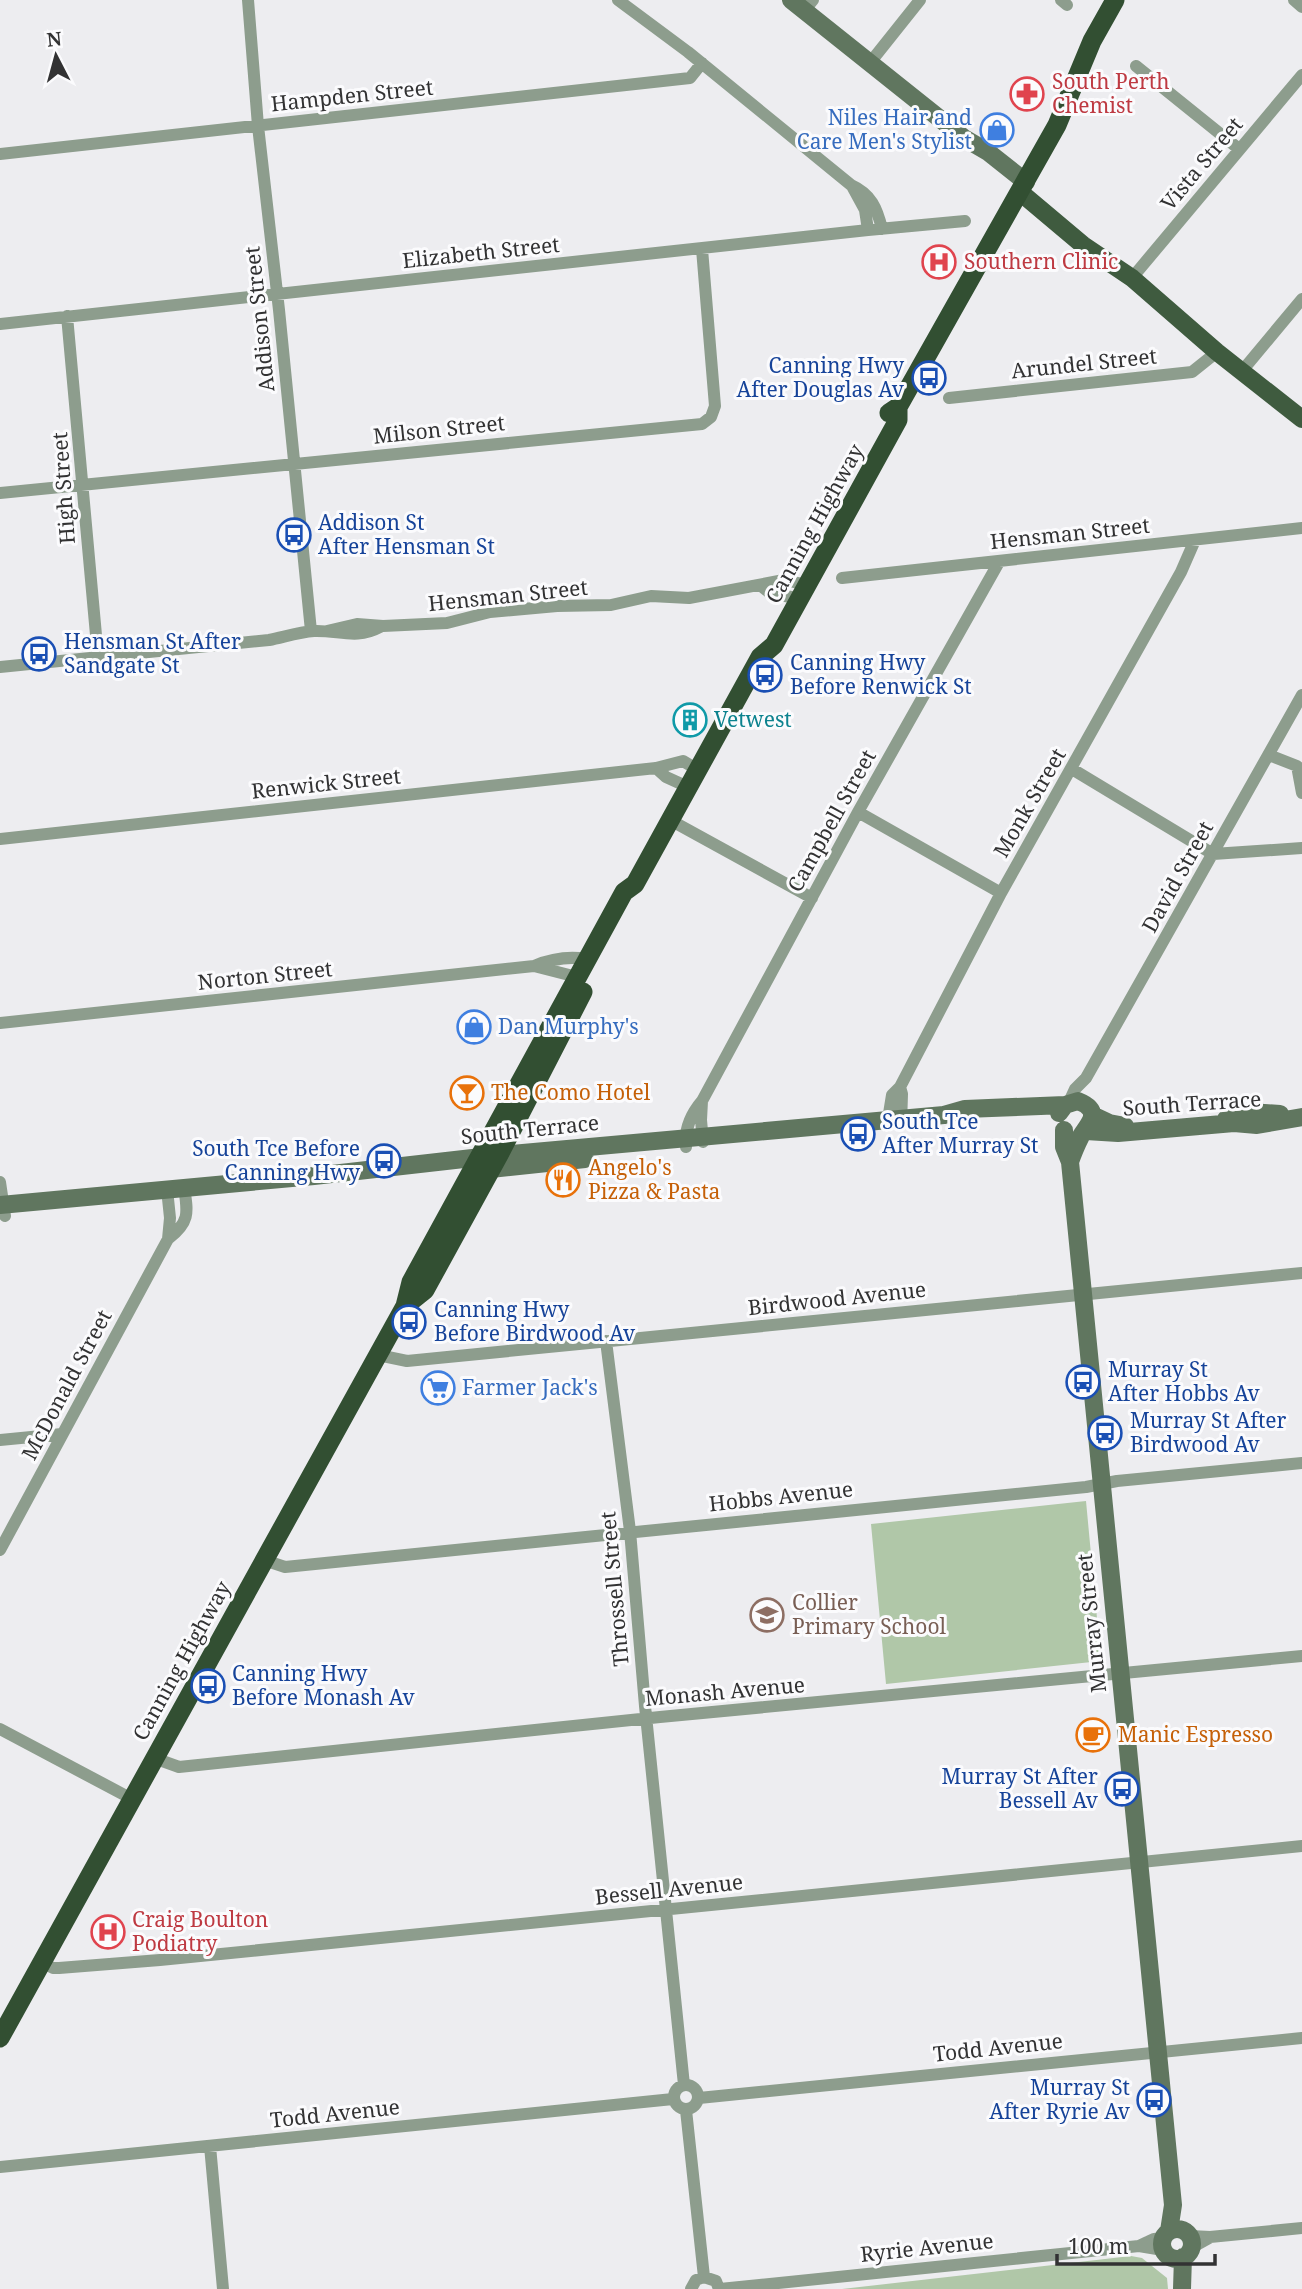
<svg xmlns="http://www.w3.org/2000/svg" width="1302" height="2289" viewBox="0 0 1302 2289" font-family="'Noto Serif',serif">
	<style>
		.green { fill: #b0c7a8 }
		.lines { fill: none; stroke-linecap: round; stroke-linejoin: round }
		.minor { stroke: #8d9d8d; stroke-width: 12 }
		.secondary { stroke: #60765f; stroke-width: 18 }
		.primary { stroke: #3f5b3f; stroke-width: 18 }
		.trunk { stroke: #324f32; stroke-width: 19 }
		.labels { text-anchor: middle; stroke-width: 6; stroke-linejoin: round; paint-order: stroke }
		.health-label { font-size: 21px; fill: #be3a42; stroke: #fbfbfd; text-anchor: start }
		.street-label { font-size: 21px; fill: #323233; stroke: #fbfbfd }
		.shop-label { font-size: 21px; fill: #366cbe; stroke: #fbfbfd; text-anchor: start }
		.transit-label { font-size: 21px; fill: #164399; stroke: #fbfbfd; text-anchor: start }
		.culture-label { font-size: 21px; fill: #0d838f; stroke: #fbfbfd; text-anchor: start }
		.food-label { font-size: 21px; fill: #c56008; stroke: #fbfbfd; text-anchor: start }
		.education-label { font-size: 21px; fill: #785e54; stroke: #fbfbfd; text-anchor: start }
	</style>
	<rect width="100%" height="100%" fill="#ededf0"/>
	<!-- green -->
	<path class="green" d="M1086,1501L1101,1661L886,1684L871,1524Z
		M1131,2256L1142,2258L1167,2278L1168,2289H842Z"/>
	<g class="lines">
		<!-- minor -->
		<path class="minor" d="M248,0L258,126L279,310L311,631
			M618,0L688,52L851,185C871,194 877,208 882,229
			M1061,0L1067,5
			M1294,0L1302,7
			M804,11L813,0
			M869,64L920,0
			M1136,66L1239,149
			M0,154L690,78L702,63
			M853,188L865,210L868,230
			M1132,278L1302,75
			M67,316L98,657
			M0,324L868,230L965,221
			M1242,371L1302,299
			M949,398L1192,372L1217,352
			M0,493L702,424L711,417L715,406L702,249
			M842,578L1302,528
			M760,585L770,593L801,599
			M327,631L357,624L383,626L447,623L490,612L557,606L611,605L651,596L689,598L784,580L808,585
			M0,667L269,640C284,637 299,632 314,631C339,630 356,640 380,627
			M1269,755L1297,766L1302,793
			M656,768L666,777L688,787
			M1072,769L1213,854L1302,848
			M858,812L1001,893
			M670,820L812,898
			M0,839L656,768L683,761L698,770
			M534,966L577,977
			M0,1023L534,966C551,959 568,956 586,959
			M900,1087L902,1094L901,1125
			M702,1101L701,1120L703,1142
			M1069,1102L1075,1089L1086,1078L1302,695
			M887,1126L892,1095L900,1087L1001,893L1181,572L1195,540
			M686,1147C684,1129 691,1114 702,1101L858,812L999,562
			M0,1182L5,1216
			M167,1189L170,1218L168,1239
			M606,1341L630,1531L645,1706L684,2085
			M378,1355L407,1361L1302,1273
			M0,1440L62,1434
			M0,1550L168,1239C190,1222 188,1213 184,1187
			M264,1560L285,1567L1086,1487L1117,1481L1302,1463
			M0,1729L132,1799
			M154,1758L179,1767L660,1717L1302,1656
			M41,1962L53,1968H59L160,1960L1302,1846
			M674 2097a12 12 0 1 1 24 0a12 12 0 1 1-24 0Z
			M699,2098L1302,2038
			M686,2110L704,2277
			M210,2146L223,2289
			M0,2167L673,2099
			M1190,2236L1210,2237L1302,2228
			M1139,2246L1154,2239L1163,2238
			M1191,2248L1209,2238
			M691,2289L696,2280L704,2277L716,2281L719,2289
			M720,2289L1139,2246L1163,2250"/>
		<!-- secondary -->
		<path class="secondary" d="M791,0L964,138L988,152L1026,182
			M1059,1113L1065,1105L1078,1101C1103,1111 1089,1123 1081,1136C1077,1144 1073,1153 1070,1162
			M1092,1115L1109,1123L1125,1126
			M1226,1119L1250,1112L1280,1114
			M1064,1130V1147L1070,1162L1173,2205L1169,2231
			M1086,1131L1118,1133L1234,1123L1257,1125L1302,1117
			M481,1170L585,1159
			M0,1205L314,1176L499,1155L944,1115L965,1109L1065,1105
			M1162 2244a15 15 0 1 1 30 0a15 15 0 1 1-30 0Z
			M1182,2289L1183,2257"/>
		<!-- primary -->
		<path class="primary" d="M1020,192L1083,245L1132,278L1217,352L1302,419"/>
		<!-- trunk -->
		<path class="trunk" d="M889,413L898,407L1057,125L1092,41L1115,0
			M405,1306L425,1290L499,1155L583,992
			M0,2038L405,1306L411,1282L624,892L635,884L760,657L774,645L898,420V407"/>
	</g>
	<!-- icons -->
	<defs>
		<symbol id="pharmacy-ring" viewBox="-11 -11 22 22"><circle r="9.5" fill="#fbfbfd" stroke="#e0444e" stroke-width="1.5"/><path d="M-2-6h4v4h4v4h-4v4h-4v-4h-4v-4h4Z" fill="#e0444e"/></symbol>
		<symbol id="shop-ring" viewBox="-11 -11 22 22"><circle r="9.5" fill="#fbfbfd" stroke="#3f7fe0" stroke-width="1.5"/><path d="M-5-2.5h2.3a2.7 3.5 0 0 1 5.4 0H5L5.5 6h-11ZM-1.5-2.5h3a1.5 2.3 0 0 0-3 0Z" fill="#3f7fe0"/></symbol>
		<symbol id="hospital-ring" viewBox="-11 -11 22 22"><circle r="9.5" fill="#fbfbfd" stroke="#e0444e" stroke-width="1.5"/><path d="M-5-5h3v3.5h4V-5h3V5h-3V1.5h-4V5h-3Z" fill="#e0444e"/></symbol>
		<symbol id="bus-ring" viewBox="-11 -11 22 22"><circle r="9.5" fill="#fbfbfd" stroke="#1a4fb4" stroke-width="1.5"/><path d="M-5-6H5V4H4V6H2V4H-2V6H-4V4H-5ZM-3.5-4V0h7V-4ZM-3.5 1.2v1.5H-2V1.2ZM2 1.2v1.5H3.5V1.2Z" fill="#1a4fb4"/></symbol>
		<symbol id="building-ring" viewBox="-11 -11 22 22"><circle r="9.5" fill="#fbfbfd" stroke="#0f9aa8" stroke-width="1.5"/><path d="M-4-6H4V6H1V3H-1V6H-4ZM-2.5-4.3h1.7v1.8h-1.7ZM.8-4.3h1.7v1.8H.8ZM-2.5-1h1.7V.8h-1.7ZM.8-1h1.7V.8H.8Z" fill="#0f9aa8"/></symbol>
		<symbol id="bar-ring" viewBox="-11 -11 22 22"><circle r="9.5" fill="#fbfbfd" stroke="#e8710a" stroke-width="1.5"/><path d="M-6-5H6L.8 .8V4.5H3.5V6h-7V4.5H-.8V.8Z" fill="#e8710a"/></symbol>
		<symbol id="restaurant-ring" viewBox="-11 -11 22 22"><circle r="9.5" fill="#fbfbfd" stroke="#e8710a" stroke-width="1.5"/><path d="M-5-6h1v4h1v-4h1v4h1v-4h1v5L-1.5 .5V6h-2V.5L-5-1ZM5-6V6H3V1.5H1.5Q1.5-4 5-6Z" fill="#e8710a"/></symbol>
		<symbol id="supermarket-ring" viewBox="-11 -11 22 22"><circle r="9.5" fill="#fbfbfd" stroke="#3f7fe0" stroke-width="1.5"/><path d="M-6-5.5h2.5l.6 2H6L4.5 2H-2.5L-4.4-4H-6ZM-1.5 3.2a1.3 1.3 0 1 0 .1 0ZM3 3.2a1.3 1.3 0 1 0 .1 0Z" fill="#3f7fe0"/></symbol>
		<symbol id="school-ring" viewBox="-11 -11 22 22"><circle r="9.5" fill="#fbfbfd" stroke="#8d6e63" stroke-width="1.5"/><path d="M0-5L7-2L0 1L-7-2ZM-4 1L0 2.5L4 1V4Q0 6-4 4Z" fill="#8d6e63"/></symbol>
		<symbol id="cafe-ring" viewBox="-11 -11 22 22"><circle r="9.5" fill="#fbfbfd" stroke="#e8710a" stroke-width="1.5"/><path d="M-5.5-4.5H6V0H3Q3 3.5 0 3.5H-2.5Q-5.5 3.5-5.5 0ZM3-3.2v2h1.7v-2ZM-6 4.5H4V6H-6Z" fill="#e8710a"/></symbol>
	</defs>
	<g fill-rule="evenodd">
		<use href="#pharmacy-ring" x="1008" y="75" width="38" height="38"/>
		<use href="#shop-ring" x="978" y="111" width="38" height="38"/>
		<use href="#hospital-ring" x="920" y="243" width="38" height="38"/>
		<use href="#bus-ring" x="910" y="359" width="38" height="38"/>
		<use href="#bus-ring" x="275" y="516" width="38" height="38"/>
		<use href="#bus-ring" x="20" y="635" width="38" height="38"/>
		<use href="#bus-ring" x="746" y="656" width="38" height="38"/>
		<use href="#building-ring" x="671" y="701" width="38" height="38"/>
		<use href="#shop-ring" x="455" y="1008" width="38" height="38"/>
		<use href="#bar-ring" x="448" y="1074" width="38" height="38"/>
		<use href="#bus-ring" x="839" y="1115" width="38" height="38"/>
		<use href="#bus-ring" x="365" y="1142" width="38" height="38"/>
		<use href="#restaurant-ring" x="544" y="1161" width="38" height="38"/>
		<use href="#bus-ring" x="390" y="1303" width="38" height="38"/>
		<use href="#bus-ring" x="1064" y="1363" width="38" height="38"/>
		<use href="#supermarket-ring" x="419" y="1369" width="38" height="38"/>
		<use href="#bus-ring" x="1086" y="1414" width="38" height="38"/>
		<use href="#school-ring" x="748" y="1596" width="38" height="38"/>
		<use href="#bus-ring" x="189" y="1667" width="38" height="38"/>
		<use href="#cafe-ring" x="1074" y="1716" width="38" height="38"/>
		<use href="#bus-ring" x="1103" y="1770" width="38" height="38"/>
		<use href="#hospital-ring" x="89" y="1913" width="38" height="38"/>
		<use href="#bus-ring" x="1135" y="2081" width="38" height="38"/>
	</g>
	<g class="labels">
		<!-- health labels -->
		<g class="health-label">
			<text x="1052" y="89">South Perth<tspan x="1052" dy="24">Chemist</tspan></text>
			<text x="964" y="269">Southern Clinic</text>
			<text x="132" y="1927">Craig Boulton<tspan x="132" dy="24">Podiatry</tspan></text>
		</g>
		<!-- street labels -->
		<g class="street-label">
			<text transform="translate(352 96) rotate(-6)" y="7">Hampden Street</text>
			<text transform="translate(1202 164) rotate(-50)" y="7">Vista Street</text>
			<text transform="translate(481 253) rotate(-6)" y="7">Elizabeth Street</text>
			<text transform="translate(260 319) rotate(-96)" y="7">Addison Street</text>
			<text transform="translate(1084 364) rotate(-6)" y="7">Arundel Street</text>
			<text transform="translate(439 430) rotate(-6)" y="7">Milson Street</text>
			<text transform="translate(64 488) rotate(-94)" y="7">High Street</text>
			<text transform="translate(815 524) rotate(-61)" y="7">Canning Highway</text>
			<text transform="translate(1070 534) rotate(-6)" y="7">Hensman Street</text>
			<text transform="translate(508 596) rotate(-6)" y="7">Hensman Street</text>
			<text transform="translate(326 784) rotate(-6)" y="7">Renwick Street</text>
			<text transform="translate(1030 803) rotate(-60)" y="7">Monk Street</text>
			<text transform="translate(832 821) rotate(-61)" y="7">Campbell Street</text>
			<text transform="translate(1178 877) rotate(-61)" y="7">David Street</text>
			<text transform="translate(265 976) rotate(-6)" y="7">Norton Street</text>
			<text transform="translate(1192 1104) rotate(-4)" y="7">South Terrace</text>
			<text transform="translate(530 1130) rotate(-6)" y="7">South Terrace</text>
			<text transform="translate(837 1299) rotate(-6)" y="7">Birdwood Avenue</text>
			<text transform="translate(67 1385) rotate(-62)" y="7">McDonald Street</text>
			<text transform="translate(781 1497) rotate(-6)" y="7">Hobbs Avenue</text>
			<text transform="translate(615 1589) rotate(-95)" y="7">Throssell Street</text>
			<text transform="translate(1092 1623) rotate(-96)" y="7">Murray Street</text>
			<text transform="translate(182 1661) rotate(-61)" y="7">Canning Highway</text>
			<text transform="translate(725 1692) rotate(-5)" y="7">Monash Avenue</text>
			<text transform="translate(669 1890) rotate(-6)" y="7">Bessell Avenue</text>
			<text transform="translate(998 2048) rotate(-6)" y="7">Todd Avenue</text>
			<text transform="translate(335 2114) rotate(-6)" y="7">Todd Avenue</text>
			<text transform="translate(927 2248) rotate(-6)" y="7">Ryrie Avenue</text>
		</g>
		<!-- shop labels -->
		<g class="shop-label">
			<text x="972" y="125" text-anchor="end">Niles Hair and<tspan x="972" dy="24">Care Men's Stylist</tspan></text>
			<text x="498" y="1034">Dan Murphy's</text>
			<text x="462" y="1395">Farmer Jack's</text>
		</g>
		<!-- transit labels -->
		<g class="transit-label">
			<text x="904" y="373" text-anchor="end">Canning Hwy<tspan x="904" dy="24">After Douglas Av</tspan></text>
			<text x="318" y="530">Addison St<tspan x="318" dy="24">After Hensman St</tspan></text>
			<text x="64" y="649">Hensman St After<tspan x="64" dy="24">Sandgate St</tspan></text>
			<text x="790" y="670">Canning Hwy<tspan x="790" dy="24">Before Renwick St</tspan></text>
			<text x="882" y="1129">South Tce<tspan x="882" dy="24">After Murray St</tspan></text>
			<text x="360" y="1156" text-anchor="end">South Tce Before<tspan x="360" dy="24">Canning Hwy</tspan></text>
			<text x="434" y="1317">Canning Hwy<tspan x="434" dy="24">Before Birdwood Av</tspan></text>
			<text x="1108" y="1377">Murray St<tspan x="1108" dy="24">After Hobbs Av</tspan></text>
			<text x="1130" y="1428">Murray St After<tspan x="1130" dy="24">Birdwood Av</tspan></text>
			<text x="232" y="1681">Canning Hwy<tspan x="232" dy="24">Before Monash Av</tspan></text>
			<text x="1098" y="1784" text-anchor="end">Murray St After<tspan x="1098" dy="24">Bessell Av</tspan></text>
			<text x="1130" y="2095" text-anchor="end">Murray St<tspan x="1130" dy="24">After Ryrie Av</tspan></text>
		</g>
		<!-- culture labels -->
		<g class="culture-label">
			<text x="714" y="727">Vetwest</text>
		</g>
		<!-- food labels -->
		<g class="food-label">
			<text x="491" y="1100">The Como Hotel</text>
			<text x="588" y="1175">Angelo's<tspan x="588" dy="24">Pizza &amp; Pasta</tspan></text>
			<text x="1118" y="1742">Manic Espresso</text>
		</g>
		<!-- education labels -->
		<g class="education-label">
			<text x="792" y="1610">Collier<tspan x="792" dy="24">Primary School</tspan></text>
		</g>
	</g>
	<!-- north arrow -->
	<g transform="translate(56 56) rotate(354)" stroke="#fbfbfd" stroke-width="5" paint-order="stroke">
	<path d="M0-5L12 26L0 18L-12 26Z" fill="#323233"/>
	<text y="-10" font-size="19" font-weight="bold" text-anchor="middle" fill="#323233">N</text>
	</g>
	<!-- scale -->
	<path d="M1057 2254v10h158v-10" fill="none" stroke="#323233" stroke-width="3.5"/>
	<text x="1068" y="2254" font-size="21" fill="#323233" stroke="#fbfbfd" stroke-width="5" paint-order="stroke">100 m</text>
</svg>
